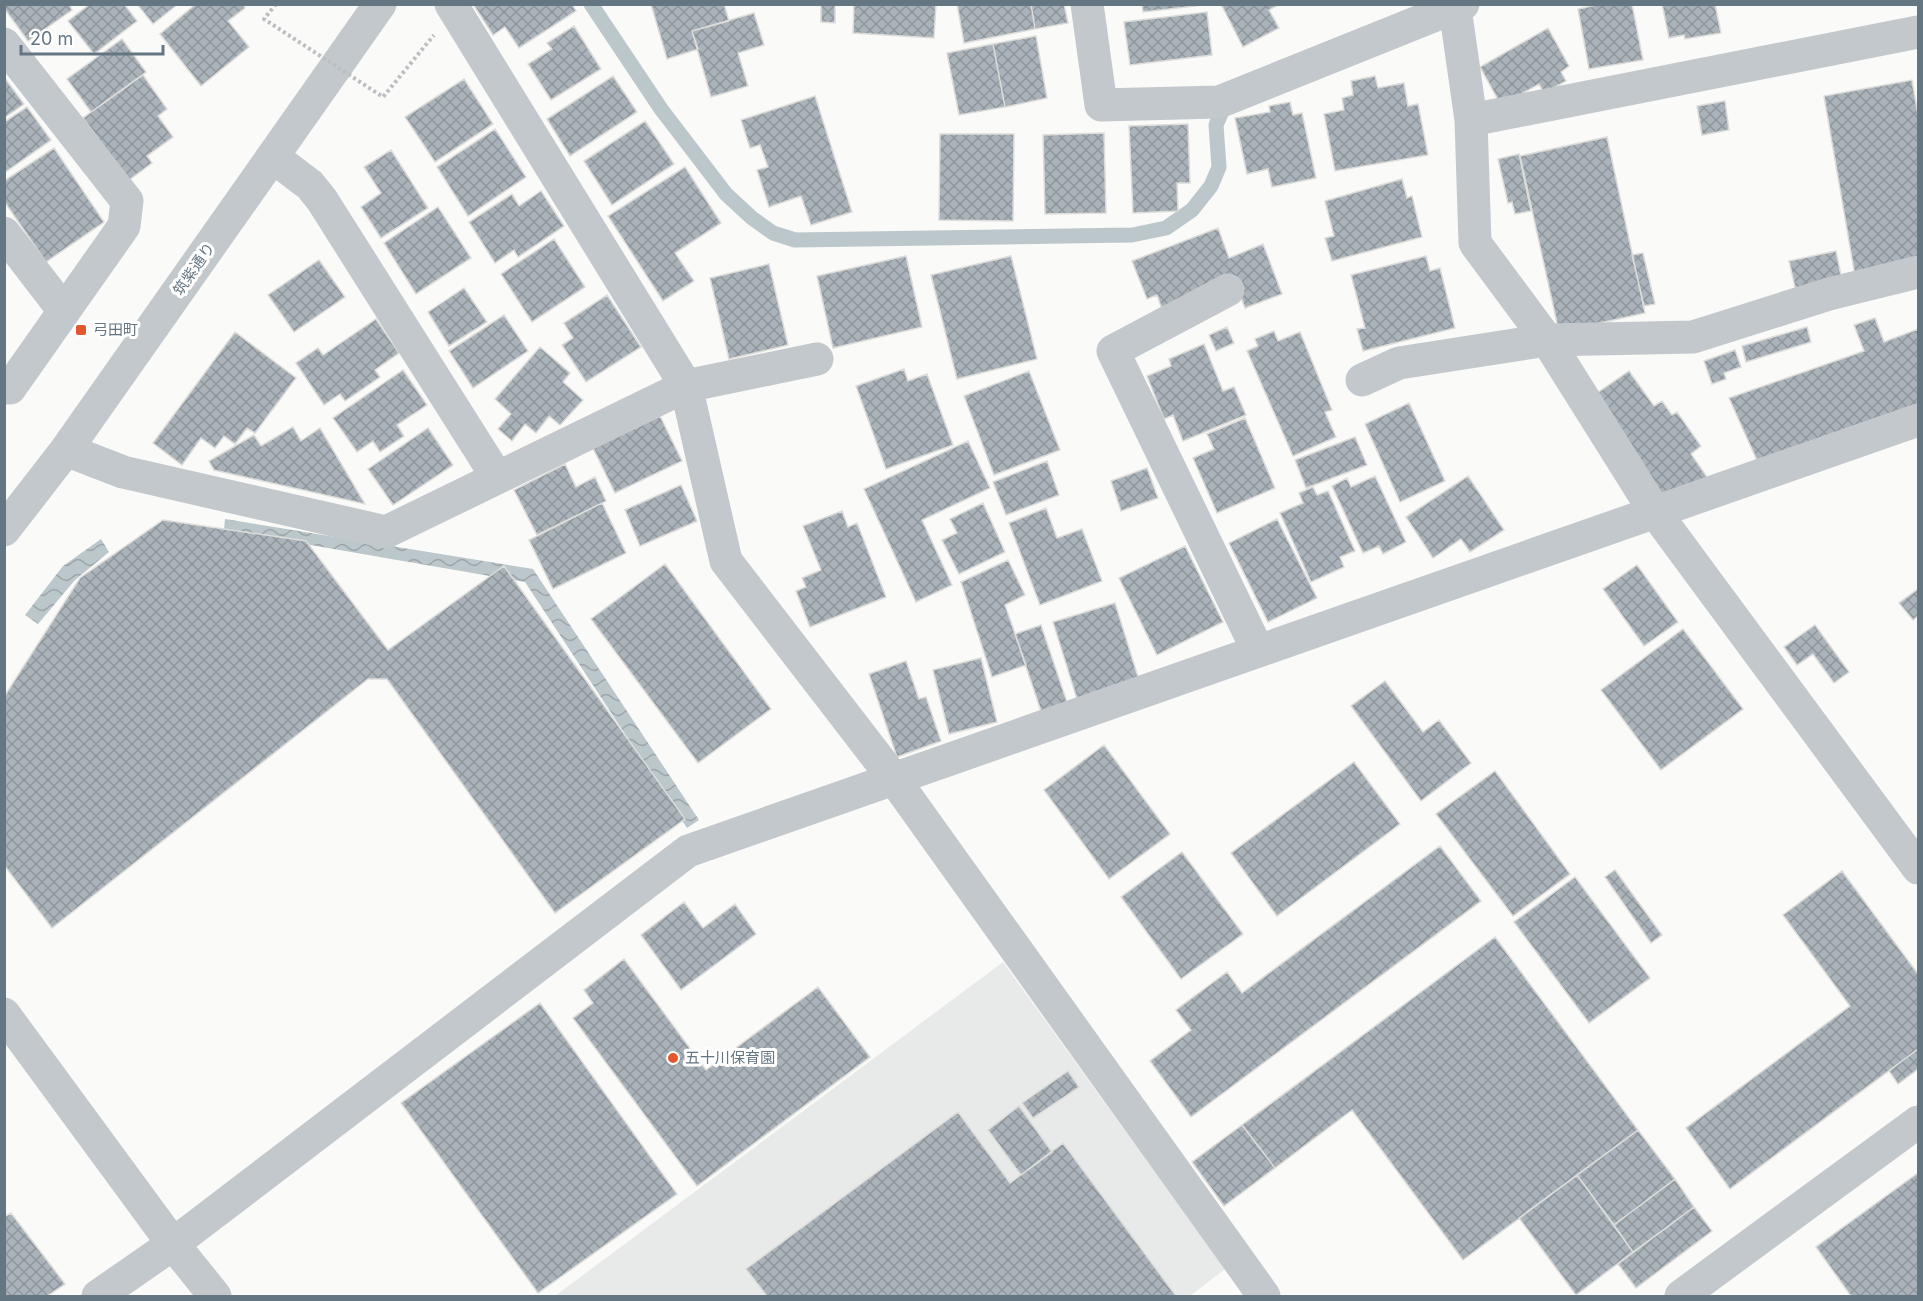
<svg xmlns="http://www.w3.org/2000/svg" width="1923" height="1301" viewBox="0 0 1923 1301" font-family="Inter,'Noto Sans JP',sans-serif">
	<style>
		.built { fill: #e8e9e9 }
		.water { fill: url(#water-waves) }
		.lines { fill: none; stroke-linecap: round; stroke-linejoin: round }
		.stream { stroke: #bbc7cb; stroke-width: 15 }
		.building { fill: url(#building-cross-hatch); stroke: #dcdcda; stroke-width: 1.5 }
		.minor { stroke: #c3c8cc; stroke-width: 33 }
		.path-bridge { stroke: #bbbfc2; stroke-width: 4; stroke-dasharray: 3 3; stroke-linecap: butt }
		.poi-dot { fill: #e4572e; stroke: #fff; stroke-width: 2 }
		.labels { text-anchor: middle; stroke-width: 6; stroke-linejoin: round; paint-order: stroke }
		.street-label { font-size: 15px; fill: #657683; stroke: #fff }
		.poi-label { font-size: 15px; fill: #657683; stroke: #fff; text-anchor: start }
	</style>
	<defs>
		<pattern id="water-waves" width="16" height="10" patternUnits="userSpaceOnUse" patternTransform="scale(1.5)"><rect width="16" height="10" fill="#bbc7cb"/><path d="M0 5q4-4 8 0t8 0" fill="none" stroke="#9ca6aa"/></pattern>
		<pattern id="building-cross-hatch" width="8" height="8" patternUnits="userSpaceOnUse" patternTransform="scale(1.5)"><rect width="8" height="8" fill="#aab3b9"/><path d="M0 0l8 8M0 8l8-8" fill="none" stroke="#8e969c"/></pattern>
	</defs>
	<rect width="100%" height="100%" fill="#fafaf8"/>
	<!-- built -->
	<path class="built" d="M1003,962L1225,1269L1190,1296H555Z"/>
	<!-- water -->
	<path class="water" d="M225,519L533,569L699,820L687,828L525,582L224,530Z
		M101,539L109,552L75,580L38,624L25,615L63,566Z"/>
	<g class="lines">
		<!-- stream -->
		<path class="stream" d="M591,4L661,109L726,194L752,218L773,233L795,240L1132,235L1166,228L1192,210L1211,186L1219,167L1216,125L1227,100"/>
	</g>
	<!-- building -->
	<path class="building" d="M4,4H69L72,10L28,41L4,8Z
		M90,4H124L137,21L94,54L68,21Z
		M137,4H178L153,24Z
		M196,4H243L245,8L228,21L249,47L201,86L160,34Z
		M473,4H572L576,11L519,48L505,27L493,35Z
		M651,4H724L729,21L692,31L698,49L667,59Z
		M821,4H835V23L821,22Z
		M854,4H936L934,38L853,33Z
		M957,4H1031L1035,29L964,43Z
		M1031,4H1064L1068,23L1035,29Z
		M1142,4H1195L1196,6L1143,12Z
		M1221,4H1280L1269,10L1279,28L1243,47Z
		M1601,4H1632L1643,60L1589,69L1578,9Z
		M1662,4H1715L1721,33L1685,39L1684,35L1669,38Z
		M1207,12L1212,55L1130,65L1124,22Z
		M754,13L764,45L738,53L748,86L711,97L692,31Z
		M574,26L601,69L551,100L528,64L552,49L547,43Z
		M1548,28L1569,66L1561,72L1566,81L1544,93L1539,84L1501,105L1480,67Z
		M1036,36L1047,98L1005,107L993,44Z
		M122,39L146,72L91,112L67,79Z
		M993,44L1005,107L959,115L947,53Z
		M143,75L167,109L158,116L173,137L147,156L152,163L129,180L83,118Z
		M613,76L637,112L570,156L547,119Z
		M1375,76L1378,88L1404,83L1408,106L1418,104L1428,155L1335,171L1324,114L1344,110L1342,98L1353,95L1351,81Z
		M4,77L24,104L4,118Z
		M464,79L493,124L435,162L405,117Z
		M1912,80L1918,115V265L1855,276L1824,96Z
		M815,96L852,212L811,225L801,196L769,207L757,170L768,167L760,145L750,148L741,120Z
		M1725,101L1729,130L1702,135L1697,106Z
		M1290,102L1293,115L1302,113L1316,178L1272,187L1268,169L1247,174L1235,118L1270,112L1269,106Z
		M27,107L51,140L4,173V122Z
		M645,121L674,164L612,205L584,161Z
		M1188,124L1190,183H1177L1178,211L1133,213L1129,126Z
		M495,129L526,177L468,216L437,167Z
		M1104,133L1106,213L1045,214L1043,135Z
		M940,134H1014L1013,221L939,220Z
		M1607,137L1645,313L1559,332L1520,156Z
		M54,148L104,222L46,262L4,201V181Z
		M391,150L428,208L381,238L361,207L381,193L364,167Z
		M1519,154L1531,211L1515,214L1512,202L1508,203L1498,159Z
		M685,167L721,223L675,253L694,281L663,301L608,216Z
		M1402,179L1407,198L1412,196L1422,237L1332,261L1325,238L1334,236L1325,201Z
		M541,191L564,226L518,257L514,250L495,263L469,222L512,194L519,206Z
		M438,207L471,258L416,294L384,243Z
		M1218,228L1229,258L1263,244L1282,294L1245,308L1235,281L1162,309L1157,295L1147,299L1132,261Z
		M554,239L585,287L532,322L501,274Z
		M1836,251L1843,285L1797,296L1789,261Z
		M1643,253L1655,304L1644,306L1632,255Z
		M906,256L922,327L833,348L817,276Z
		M1011,256L1037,359L957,379L931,275Z
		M1426,256L1430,271L1440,268L1455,328L1363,351L1357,329L1365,328L1351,275Z
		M319,260L345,297L294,332L268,295Z
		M769,264L788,345L729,359L710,278Z
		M464,288L487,322L449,346L428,312Z
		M607,295L641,347L586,382L562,345L573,338L564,323Z
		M504,315L528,351L473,388L449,351Z
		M1875,318L1884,342L1918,329V409L1760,467L1729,398L1864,351L1854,325Z
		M376,319L399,353L375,370L380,377L345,401L340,394L324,405L296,363L318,348L323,355Z
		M1227,327L1234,343L1216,351L1209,335Z
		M1807,327L1811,342L1746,362L1742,346Z
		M1274,331L1278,341L1300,332L1332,410L1325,412L1336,437L1293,456L1247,351L1258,346L1255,339Z
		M235,332L296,378L255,433L247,428L235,444L224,436L215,448L201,438L182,465L153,443Z
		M1204,344L1223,391L1234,387L1246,415L1183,441L1173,415L1164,419L1147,376L1171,366L1169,359Z
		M540,347L570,373L563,382L583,400L560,425L549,416L536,433L525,424L512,441L498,429L511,414L495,399Z
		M1735,350L1741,367L1724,373L1726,379L1712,384L1704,361Z
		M904,369L908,381L927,374L953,445L886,469L856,386Z
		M403,370L427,405L397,425L404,436L380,452L373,441L357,452L333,418Z
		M1029,371L1060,450L994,475L964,396Z
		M1629,371L1654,406L1662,401L1672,415L1677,412L1701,446L1691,454L1714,487L1669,504L1593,396Z
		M1409,403L1445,481L1400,502L1365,424Z
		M660,416L682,461L615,493L593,448Z
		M1245,418L1275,488L1217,513L1193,458L1214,449L1207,434Z
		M293,427L301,441L320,428L365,504L214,470L209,461L254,435L261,446Z
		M428,428L453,465L393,505L368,469Z
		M1355,437L1367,465L1306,488L1295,460Z
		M968,441L990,488L922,520L952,585L916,602L864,489Z
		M1047,461L1059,495L1006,515L993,482Z
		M565,464L576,487L595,477L606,501L537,535L514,490Z
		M1147,468L1158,498L1121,511L1111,481Z
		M1375,476L1406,542L1383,554L1379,546L1363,553L1332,486L1347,478L1351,487Z
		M1468,476L1504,530L1470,552L1461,539L1433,558L1406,517Z
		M681,485L697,521L640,546L625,510Z
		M1313,487L1317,495L1328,491L1355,551L1340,557L1344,567L1311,582L1280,513L1303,503L1299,493Z
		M602,503L626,553L553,589L529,540Z
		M983,503L1005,552L959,574L942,540L957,533L950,519Z
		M1046,508L1057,538L1082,529L1102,581L1040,605L1009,523Z
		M842,511L848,527L857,523L886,597L810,627L796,591L806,587L802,578L821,570L803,526Z
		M1277,519L1317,598L1268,622L1229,543Z
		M163,520L306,541L388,650L504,566L685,819L555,913L387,679H368L52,928L4,865V697L80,578Z
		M1185,546L1223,622L1157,655L1119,578Z
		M1008,560L1025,595L1005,605L1026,665L992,677L961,582Z
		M665,564L771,709L698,763L591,619Z
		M1637,565L1678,622L1644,646L1603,589Z
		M1918,589V616L1913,620L1899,603Z
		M1115,603L1139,680L1077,699L1053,622Z
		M1041,625L1068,705L1042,714L1015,634Z
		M1815,625L1849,672L1834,683L1813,654L1797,665L1784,647Z
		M1683,629L1743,709L1661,770L1601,690Z
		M981,658L997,722L949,734L933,670Z
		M906,661L919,699L926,697L941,741L897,757L869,674Z
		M1385,681L1423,732L1439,720L1471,763L1421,801L1351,706Z
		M1104,745L1170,834L1109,879L1044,790Z
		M1354,762L1400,824L1277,916L1231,853Z
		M1495,771L1570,874L1513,916L1436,814Z
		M1440,846L1481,901L1191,1117L1150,1061L1191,1030L1176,1010L1227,972L1242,993Z
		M1182,852L1243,934L1181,979L1121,897Z
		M1615,870L1662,935L1651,943L1605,877Z
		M1842,871L1918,974V1049L1730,1189L1686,1128L1850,1006L1783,915Z
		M1575,877L1650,978L1589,1023L1514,922Z
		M684,902L703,928L735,904L756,934L681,990L641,935Z
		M1495,937L1638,1130L1463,1260L1352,1110L1275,1168L1242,1125Z
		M624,959L706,1070L818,987L870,1057L697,1186L573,1018L593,1003L584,990Z
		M540,1003L677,1194L538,1293L401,1103Z
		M1918,1049V1069L1898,1084L1889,1071Z
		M1068,1071L1079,1087L1033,1118L1022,1103Z
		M1019,1106L1052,1152L1021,1175L988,1130Z
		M958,1112L1010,1183L1063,1143L1176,1296H767L746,1269Z
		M1242,1125L1275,1168L1224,1206L1192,1162Z
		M1638,1130L1675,1179L1614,1225L1577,1175Z
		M1918,1173V1296H1851L1816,1247Z
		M1577,1175L1633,1252L1576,1295L1519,1218Z
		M1675,1179L1694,1207L1633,1252L1614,1225Z
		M1694,1207L1712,1231L1636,1288L1618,1264Z
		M11,1213L65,1284L47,1296H6L4,1294V1217Z"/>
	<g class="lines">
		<!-- minor -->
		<path class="minor" d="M451,4L686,386L726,561L894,779L1264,1296
			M1087,4L1101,105L1219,102L1463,4
			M1457,4L1455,8L1471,120L1475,243L1547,340L1655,512L1918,868
			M4,44L127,201L124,226L10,388H4
			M1471,120L1918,32
			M273,157L310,185L322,200L497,477
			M4,233L64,311
			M1228,290L1113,351L1258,651
			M1362,380L1399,363L1547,340L1693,337L1829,294L1918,272
			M66,450L123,472L386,532L686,386L817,359
			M4,530L66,450L380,4
			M4,1014L173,1244L215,1296
			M98,1296L173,1244L688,851L1918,420
			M1681,1296L1918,1122"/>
		<!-- path-bridge -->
		<path class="path-bridge" d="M276,4L264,19L383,97L434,35"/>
	</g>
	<!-- markers -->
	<g class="poi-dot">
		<rect x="75" y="324" width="12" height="12" rx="3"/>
		<circle cx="673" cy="1058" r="6"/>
	</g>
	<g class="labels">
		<!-- street labels -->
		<g class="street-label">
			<text transform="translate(194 269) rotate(-55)" y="5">筑紫通り</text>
		</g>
		<!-- poi labels -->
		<g class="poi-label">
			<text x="93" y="335">弓田町</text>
			<text x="685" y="1063">五十川保育園</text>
		</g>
	</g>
	<!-- border -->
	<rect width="1923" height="1301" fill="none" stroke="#657683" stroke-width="12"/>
	<!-- scale -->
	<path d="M21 45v9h142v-9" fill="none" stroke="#657683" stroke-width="3"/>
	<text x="30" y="45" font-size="18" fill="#657683" stroke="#ffffff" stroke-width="4.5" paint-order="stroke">20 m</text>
</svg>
